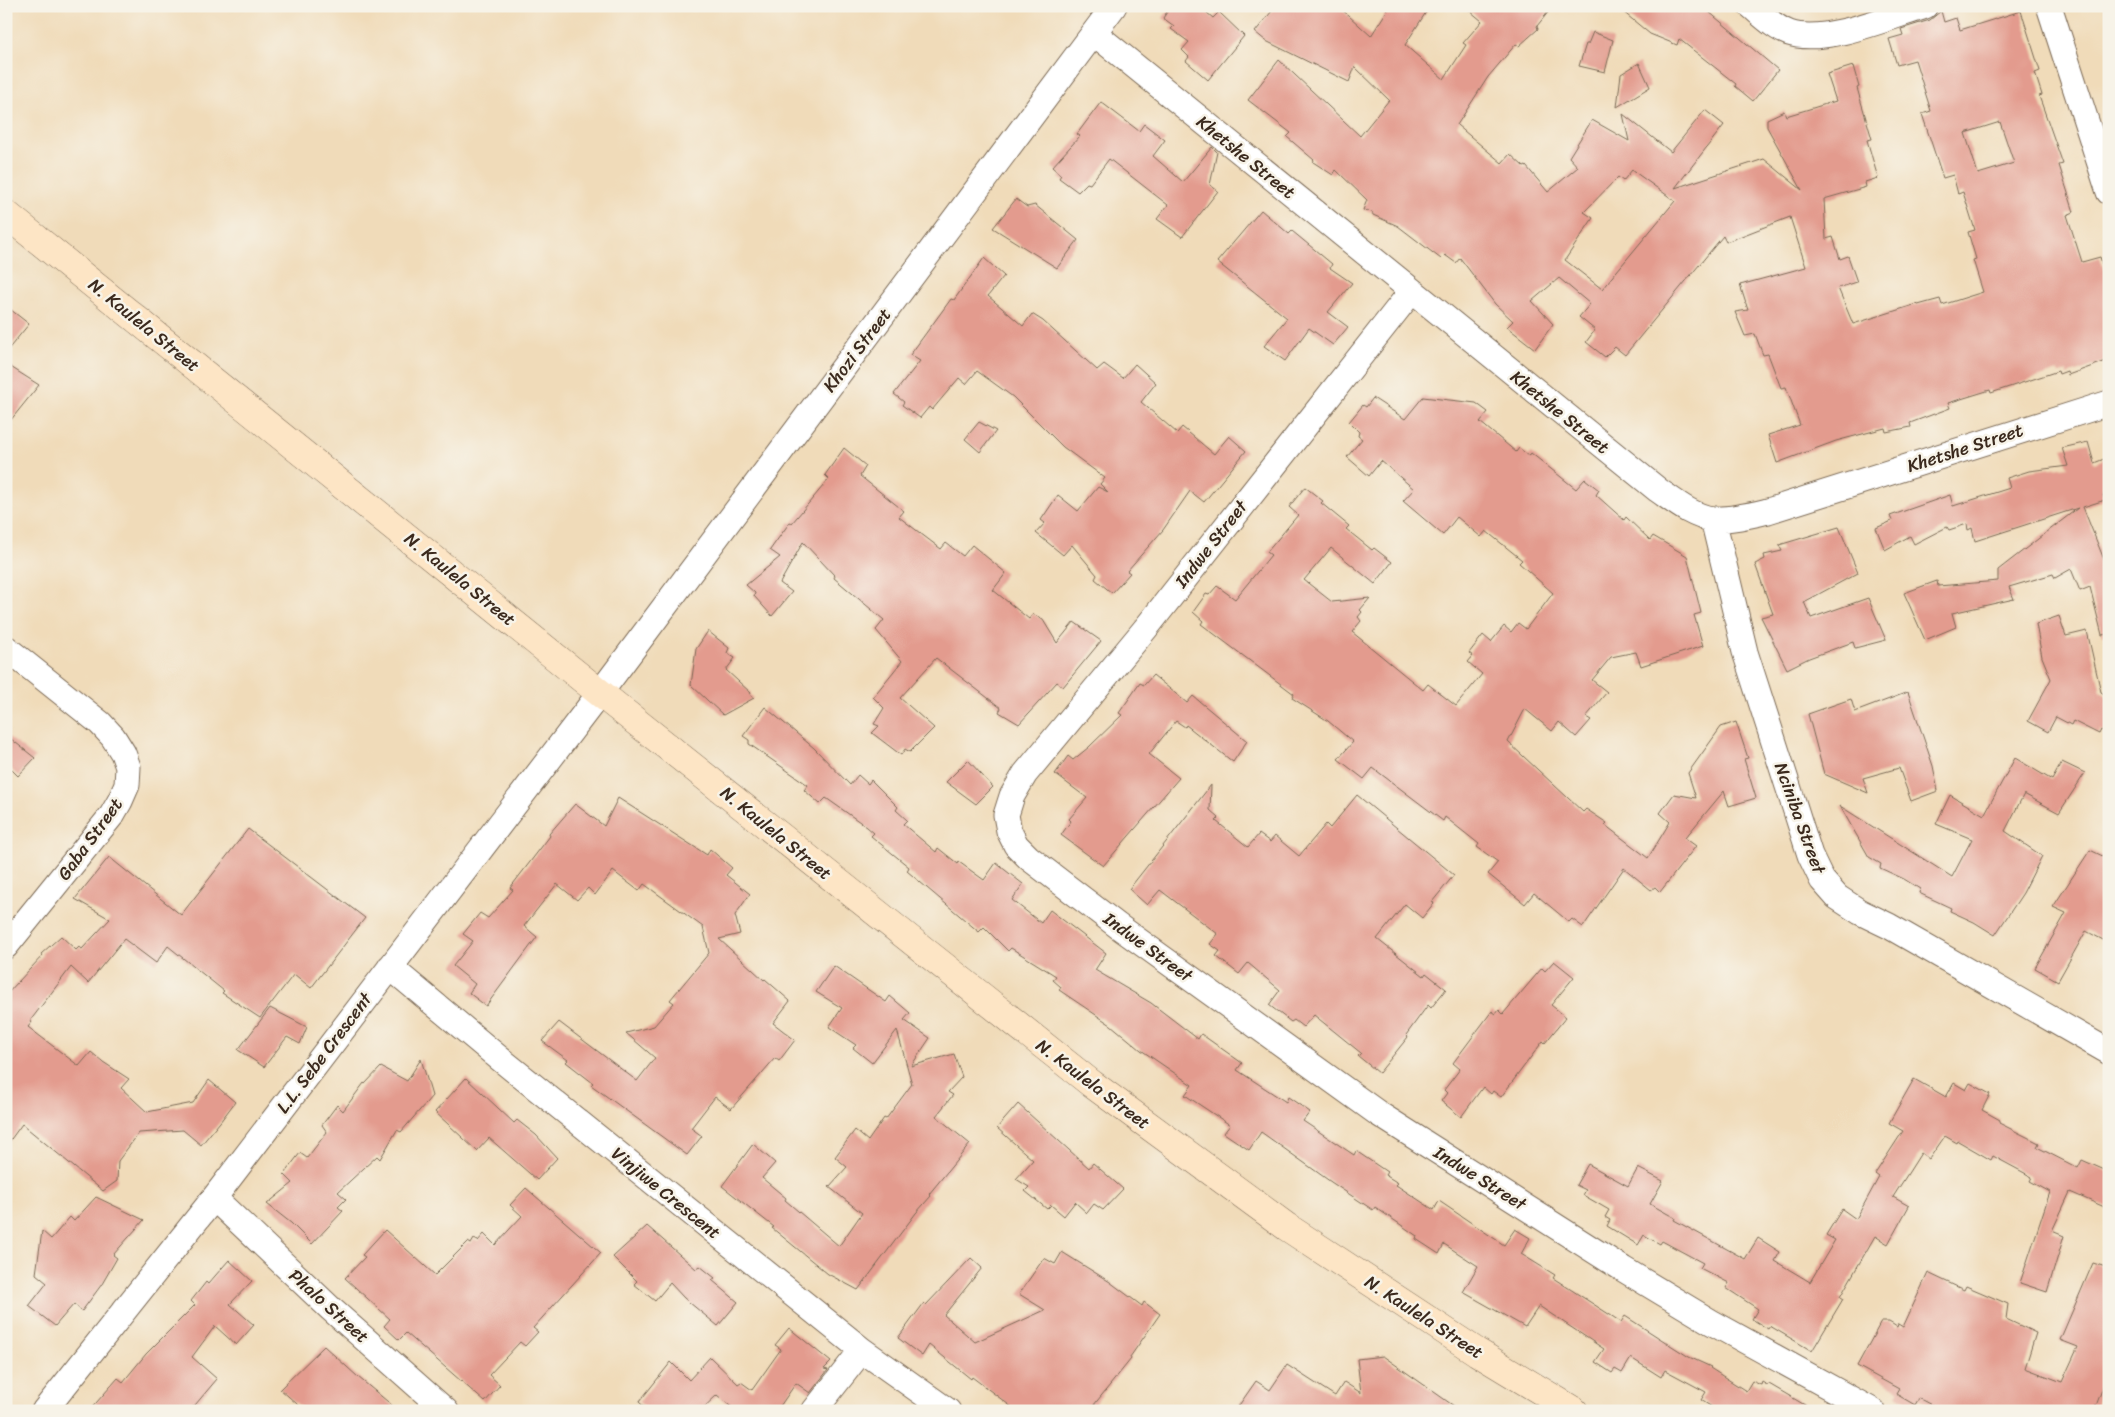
<svg xmlns="http://www.w3.org/2000/svg" width="2115" height="1417" viewBox="0 0 2115 1417" font-family="Sriracha,sans-serif">
	<style>
		.building { fill: #e39b8e; fill-rule: evenodd }
		.lines { fill: none; stroke-linecap: round; stroke-linejoin: round }
		.street-casing { stroke: #7a6854; stroke-width: 27 }
		.secondary-casing { stroke: #7a6854; stroke-width: 29 }
		.street { stroke: #fff; stroke-width: 25 }
		.secondary { stroke: #fde5c5; stroke-width: 28 }
		.labels { text-anchor: middle; stroke-width: 5; stroke-linejoin: round; paint-order: stroke }
		.street-label { font-size: 18px; fill: #3b2a1e; stroke: #f7f3e8 }
	</style>
	<rect width="100%" height="100%" fill="#f7f3e8"/>
	<filter id="ink" filterUnits="userSpaceOnUse"><feTurbulence type="fractalNoise" baseFrequency=".02" numOctaves="2"/><feDisplacementMap in="SourceGraphic" scale="10" xChannelSelector="R" yChannelSelector="G"/><feConvolveMatrix kernelMatrix="1 2 1 2 8 2 1 2 1" color-interpolation-filters="sRGB"/></filter>
	<filter id="wash" filterUnits="userSpaceOnUse"><feTurbulence type="fractalNoise" baseFrequency=".0096" numOctaves="4" result="noise"/><feDisplacementMap in="SourceGraphic" scale="20" xChannelSelector="R" yChannelSelector="G"/><feGaussianBlur stdDeviation="1.12" result="paint"/><feColorMatrix in="noise" values="0 0 0 0 0 0 0 0 0 0 0 0 0 0 0 0 0 1.4 0 .05"/><feComposite in="paint" operator="in"/></filter>
	<g filter="url(#wash)">
		<rect width="100%" height="100%" fill="#f0dbb9"/>
		<g id="blocks">
			<!-- building -->
			<path class="building" d="M1171,6H1199L1213,18L1219,12L1244,36L1208,80L1186,61L1189,57L1182,50L1189,42L1171,29L1174,26L1163,18Z
				M1276,6H1338L1371,36L1390,6H1430L1405,45L1444,79L1466,45L1463,43L1482,21L1464,6H1553L1537,26L1538,29L1519,46L1516,44L1488,77L1457,125L1502,163L1510,154L1524,167L1526,166L1548,192L1578,167L1569,157L1592,120L1629,141L1623,114L1671,152L1705,110L1724,125L1675,188L1764,159L1802,190L1767,127V119L1784,111L1786,116L1836,101L1827,74L1853,66L1859,87L1857,88L1872,139L1867,140L1878,178L1865,182L1866,187L1824,199L1826,239L1833,237L1840,259L1848,256L1857,282L1838,288L1853,324L1917,304L1918,305L1940,299L1942,305L1983,292L1973,260L1976,259L1968,232L1975,230L1963,192L1958,194L1953,175L1943,178L1922,114L1931,111L1915,60L1897,65L1889,39L1903,35L1901,29L1930,20L1941,11L1944,22L1956,18L1960,30L2021,11L2040,71L2035,73L2042,95L2039,96L2063,164L2059,165L2074,212L2067,215L2082,262L2100,257L2109,286V360L2068,375L2067,371L2059,374L2058,371L1991,393L1990,390L1948,403L1950,408L1910,423L1911,427L1886,432L1885,428L1836,441L1777,463L1768,435L1800,425L1786,387L1781,388L1768,354L1763,355L1755,334L1745,336L1735,312L1748,310L1740,285L1806,267L1790,217L1726,242L1723,236L1625,355L1615,347L1605,357L1586,342L1595,330L1579,317L1590,304L1559,278L1532,301L1553,324L1535,349L1507,327L1513,321L1495,304L1460,258L1456,263L1445,255L1441,259L1398,226L1373,215L1372,212L1363,210L1367,200L1336,170L1333,175L1313,162L1314,160L1287,137L1291,133L1248,100L1279,60L1360,136L1389,100L1355,67L1349,82L1266,41L1255,32ZM2000,122L2014,163L1978,174L1965,133ZM1632,170L1675,201L1602,289L1565,260L1593,218L1584,212L1618,177L1623,181Z
				M1616,6H1702L1778,70L1753,101L1735,86L1736,84L1679,39L1677,45L1650,34Z
				M1593,32L1613,40L1605,72L1579,66L1586,44H1588Z
				M1639,63L1650,87L1617,107L1621,74Z
				M1101,102L1139,131L1144,124L1165,140L1153,156L1183,182L1212,147L1217,152L1210,185L1218,191L1182,237L1157,219L1168,205L1109,159L1090,184L1087,183L1078,192L1059,178L1061,175L1052,167L1080,136L1077,134Z
				M1016,199L1027,207L1035,205L1078,240L1057,268L993,228Z
				M1261,210L1289,234L1292,231L1332,264L1330,268L1352,283L1328,312L1348,327L1333,345L1309,328L1285,361L1264,346L1287,318L1217,262Z
				M984,258L1004,276L988,296L1023,326L1032,314L1043,321L1097,370L1104,364L1123,378L1135,364L1156,383L1141,402L1177,433L1182,427L1214,454L1229,436L1246,451L1204,502L1190,491L1163,530L1127,571L1130,573L1112,593L1095,579L1097,575L1072,545L1063,555L1036,533L1045,523L1041,520L1058,495L1078,511L1098,487L1108,492L1100,484L1105,478L1063,447L1013,397L977,371L966,384L959,378L932,410L929,407L920,418L902,405L904,402L894,394L920,361L910,355L951,299L954,300Z
				M6,306L29,324L6,352Z
				M6,364L39,385L6,426Z
				M1423,397L1476,403L1488,412L1480,422L1516,452L1519,448L1529,456L1531,453L1576,489L1585,479L1599,490L1596,495L1624,520L1626,517L1650,540L1653,536L1687,556L1701,613L1694,615L1703,646L1641,666L1636,652L1611,657L1592,680L1607,692L1586,717L1591,720L1576,737L1559,722L1552,731L1525,709L1508,742L1583,812L1586,809L1607,823L1605,825L1648,858L1670,822L1660,813L1674,794L1696,798L1688,773L1721,727L1736,722L1748,758L1744,759L1756,798L1729,806L1724,791L1685,838L1696,846L1660,892L1655,887L1651,890L1624,868L1583,927L1572,919L1569,922L1534,893L1525,904L1488,874L1498,862L1477,847L1479,844L1445,817L1443,821L1373,768L1364,779L1338,759L1353,742L1328,721L1292,698L1294,694L1201,624L1203,621L1193,612L1206,594L1209,595L1217,586L1235,599L1271,555L1267,552L1298,515L1289,507L1305,487L1323,501L1321,503L1349,526L1346,529L1372,550L1374,548L1392,562L1375,584L1331,548L1304,580L1332,602L1370,598L1360,610L1362,612L1358,617L1361,621L1352,632L1423,690L1428,684L1456,706L1482,674L1468,662L1473,656L1469,653L1483,635L1491,642L1504,626L1511,632L1518,623L1526,629L1553,593L1519,563L1522,560L1486,531L1481,537L1457,517L1443,535L1403,501L1414,489L1381,461L1369,476L1347,457L1362,439L1358,436L1359,432L1349,422L1363,405L1366,407L1373,398L1405,419Z
				M979,422L996,431L980,452L965,439Z
				M2088,442L2094,463L2109,457V494L2103,495L2105,500L2083,507L2109,572V634L2102,635L2090,587L2080,591L2071,569L2055,578L2053,574L2009,587L2014,599L1952,613L1956,627L1925,640L1904,593L1937,581L1938,586L1998,581V570L2078,508L1975,541L1972,528L1968,530L1967,524L1949,530L1947,527L1914,544L1910,536L1885,550L1876,528L1892,521L1890,516L1950,495L1953,506L2010,488L2007,478L2029,471L2068,466L2062,448Z
				M844,448L866,466L860,476L904,511L899,517L941,549L946,543L963,556L972,545L1006,573L993,590L1029,619L1033,614L1043,620L1057,643L1074,622L1101,641L1063,687L1057,682L1019,724L999,712L1001,708L936,658L900,698L934,728L910,752L905,749L901,755L872,733L879,726L874,724L884,708L873,697L902,661L876,630L884,620L834,578L835,576L803,542L780,583L792,592L772,616L754,596L755,593L746,585L780,557L770,550L790,522L792,523L829,479L825,475Z
				M1839,527L1858,573L1804,602L1811,618L1868,598L1886,640L1855,648L1853,642L1809,658L1787,669L1761,617L1773,614L1755,564L1765,559L1764,555L1782,551L1779,545Z
				M2059,616L2066,636L2087,631L2101,692L2109,697V735L2101,730L2099,734L2073,721L2071,725L2056,717L2048,732L2028,721L2051,679L2042,657L2036,624Z
				M708,631L729,648L727,653L735,658L726,670L751,693L750,695L754,698L723,715L691,685L696,649Z
				M1153,675L1187,703L1193,696L1247,741L1233,762L1186,725L1185,727L1176,721L1149,754L1179,778L1103,866L1061,835L1071,821L1069,819L1087,798L1055,774L1068,756L1073,760L1089,747L1122,715L1119,713L1140,683L1144,685Z
				M1908,692L1933,766L1938,791L1911,801L1899,768L1863,778L1868,793L1824,774L1808,714L1851,699L1855,712Z
				M765,707L814,748L850,785L858,775L868,784L871,780L898,807L896,810L907,820L903,824L936,852L938,848L958,864L959,862L984,880L996,863L1023,884L1012,900L1041,923L1050,910L1106,953L1095,970L1151,1003L1198,1039L1201,1034L1242,1063L1237,1070L1286,1102L1288,1097L1310,1112L1303,1121L1354,1155L1356,1151L1387,1172L1385,1175L1398,1183L1396,1185L1434,1210L1439,1201L1504,1245L1515,1229L1530,1238L1521,1254L1555,1275L1553,1278L1621,1322L1625,1316L1689,1357L1711,1367L1710,1368L1746,1391L1752,1381L1761,1385L1762,1382L1767,1385L1769,1384L1815,1411H1718L1701,1400L1706,1392L1665,1370L1661,1377L1631,1358L1622,1373L1615,1369L1612,1373L1595,1362L1604,1349L1539,1306L1525,1327L1463,1292L1478,1266L1444,1244L1439,1254L1416,1239L1417,1236L1375,1207L1373,1210L1331,1182L1261,1132L1249,1150L1224,1133L1230,1125L1185,1095L1192,1085L1141,1050L1111,1025L1059,990L1061,987L1053,980L1056,976L1011,948L1008,951L984,927L979,932L907,871L909,867L871,836L874,833L867,827L826,798L820,804L804,790L808,785L749,744V740L743,736Z
				M6,735L35,758L18,776L6,764Z
				M2015,758L2052,780L2062,762L2085,773L2059,813L2024,794L2005,831L2042,856L2023,893L1995,935L1974,922L1950,911L1951,908L1919,893L1920,889L1904,879L1880,868L1881,864L1869,857L1840,806L1952,877L1972,839L1936,824L1950,795L1984,815Z
				M968,760L993,787L976,804L946,782Z
				M1211,785L1210,810L1219,818L1216,821L1248,847L1259,834L1270,842L1275,836L1299,856L1326,824L1330,828L1357,795L1454,875L1432,902L1434,903L1422,918L1405,904L1377,939L1424,976L1426,973L1446,989L1431,1008L1428,1005L1406,1035L1408,1037L1379,1073L1358,1056L1361,1053L1314,1015L1303,1027L1294,1020L1291,1022L1269,1005L1280,990L1248,963L1239,974L1216,956L1220,951L1210,944L1218,934L1160,890L1147,905L1129,889Z
				M618,798L707,855L710,849L732,868L726,875L750,894L735,915L740,934L719,939L764,980L765,979L790,1001L773,1023L795,1040L779,1061L775,1058L731,1109L715,1097L691,1128L702,1136L687,1155L591,1085L593,1083L566,1062L568,1060L542,1041L559,1022L637,1081L655,1058L626,1033L654,1026L674,1003L670,1000L709,953L703,927L644,884L639,891L613,871L595,895L588,888L577,900L557,884L524,926L537,937L486,1006L469,993L475,984L453,966L473,941L463,934L480,913L488,918L513,890L510,888L550,836L549,834L575,804L604,826Z
				M248,829L365,918L311,988L294,974L260,1018L222,993L224,991L168,946L156,963L124,939L88,983L71,967L30,1021L32,1022L28,1027L79,1066L91,1052L103,1062L129,1079L121,1088L147,1112L193,1103L209,1080L235,1102L220,1122L201,1145L183,1130L139,1133L118,1161L117,1181L103,1191L22,1124L6,1146V995L43,955L41,954L61,936L76,950L79,947L82,949L110,919L75,899L109,857L181,915Z
				M2090,850L2109,859V943L2086,931L2058,981L2035,968L2066,913L2053,907Z
				M1554,961L1574,977L1551,1005L1566,1017L1545,1043L1543,1041L1501,1097L1493,1091L1491,1094L1483,1087L1461,1117L1441,1101L1447,1093L1444,1090L1460,1069L1453,1063L1492,1011L1496,1014L1499,1010L1503,1014L1542,968L1545,971Z
				M834,966L886,1002L890,996L910,1013L904,1020L930,1038L911,1066L954,1054L962,1077L948,1092L953,1095L936,1116L970,1144L929,1194L931,1196L916,1213L858,1290L828,1274L772,1228L774,1227L722,1186L753,1144L775,1163L762,1178L786,1198L785,1200L839,1246L862,1213L829,1187L847,1167L835,1157L855,1130L868,1141L884,1118L886,1119L912,1084L897,1030L872,1063L853,1048L856,1045L829,1027L842,1008L816,992Z
				M270,1008L307,1027L300,1044L287,1037L264,1067L238,1050Z
				M421,1059L432,1096L401,1132L397,1130L380,1159L377,1156L338,1192L346,1199L338,1207L343,1211L312,1244L291,1223L267,1204L293,1183L284,1174L300,1153L307,1158L327,1132L322,1125L337,1105L343,1111L364,1083L365,1084L381,1067L407,1081Z
				M466,1078L514,1123L517,1120L536,1135L557,1158L537,1180L489,1138L477,1151L435,1112Z
				M1914,1079L1946,1097L1954,1083L1966,1090L1970,1083L1990,1094L1982,1110L2000,1120L1999,1123L2039,1143L2037,1147L2078,1168L2082,1160L2109,1172V1209L2070,1192L2052,1231L2064,1236L2047,1292L2020,1283L2050,1192L2030,1181L2032,1177L1993,1156L1991,1160L1958,1141L1957,1143L1945,1136L1929,1159L1921,1153L1893,1197L1909,1206L1888,1244L1875,1236L1840,1297L1843,1299L1812,1351L1770,1326L1768,1329L1752,1319L1758,1309L1726,1288L1729,1283L1700,1268L1703,1263L1662,1241L1660,1244L1644,1235L1638,1245L1607,1226L1610,1220L1605,1217L1609,1210L1583,1195L1586,1190L1576,1185L1588,1164L1628,1186L1638,1168L1663,1181L1650,1204L1675,1218L1674,1220L1745,1259L1758,1238L1780,1252L1775,1261L1810,1282L1835,1240L1826,1235L1842,1209L1856,1219L1879,1177L1875,1174L1903,1131L1889,1123Z
				M1018,1104L1089,1168L1093,1163L1123,1189L1103,1210L1094,1204L1087,1213L1075,1202L1064,1216L1051,1205L1047,1209L1025,1191L1029,1187L1016,1179L1033,1160L997,1128Z
				M526,1188L601,1253L533,1328L538,1332L525,1346L520,1342L489,1375L500,1385L485,1402L406,1333L399,1340L384,1326L390,1319L345,1278L365,1257L362,1255L385,1230L435,1275L468,1242L471,1244L474,1239L478,1241L484,1234L495,1245L522,1216L510,1205Z
				M96,1197L144,1220L113,1255L117,1258L102,1284L82,1311L74,1304L55,1326L29,1306L47,1283L36,1274L42,1231L51,1239L70,1217L74,1221Z
				M647,1226L696,1269L700,1266L715,1278L712,1280L738,1302L718,1326L684,1298L670,1283L655,1301L634,1284L637,1281L613,1257Z
				M1062,1252L1110,1282L1142,1306L1144,1302L1160,1314L1130,1357L1131,1359L1089,1411H1017L972,1377L971,1379L929,1345L922,1356L898,1338L924,1303L926,1305L971,1258L982,1268L944,1315L975,1342L1045,1310L1019,1294L1044,1258L1055,1264Z
				M229,1260L252,1281L230,1304L254,1325L236,1345L215,1326L192,1357L217,1379L190,1411H89L118,1378L123,1382L146,1354L195,1305L191,1301L206,1282L208,1284Z
				M2093,1263L2109,1268V1371L2094,1411H1944L1919,1398L1915,1405L1896,1394L1899,1389L1857,1366L1881,1322H1889L1897,1327L1898,1324L1903,1327L1928,1273L1964,1290L1966,1286L2008,1304L2006,1319L2036,1333L2025,1368L2062,1382L2078,1347L2060,1340Z
				M789,1328L831,1362L824,1369L828,1370L810,1393L796,1383L778,1409L781,1411H736L717,1395L700,1411H649L639,1402L671,1362L689,1380L710,1357L738,1384L741,1382L752,1390L781,1349L775,1345Z
				M324,1346L358,1377L399,1411H305L280,1389Z
				M1383,1356L1461,1411H1235L1256,1381L1270,1390L1287,1365L1335,1396L1344,1382L1361,1393L1357,1359Z"/>
		</g>
	</g>
	<g filter="url(#ink)">
		<use href="#blocks" fill-opacity="0" stroke="#7a6854" stroke-width="1"/>
		<g class="lines">
			<defs>
				<path id="street" d="M1751,6C1763,16 1775,28 1789,33C1824,45 1890,17 1925,6
					M2049,6L2109,192
					M1094,33L1658,490C1674,501 1693,517 1713,519C1731,520 1751,515 1768,511L2109,403
					M1411,292L1146,628L1025,774L1012,796L1006,815L1009,831L1016,845L1029,858L1118,926L1379,1114L1623,1269L1711,1322L1873,1411
					M1713,519L1745,652L1810,855L1822,880L1837,897L1860,912L1889,926L2109,1052
					M6,648L100,723L113,737L123,753L128,767L127,785L120,801L112,815L6,946
					M390,967L499,1058L862,1350L948,1411
					M214,1198L331,1309L446,1411
					M44,1411L214,1198L600,693L1114,6
					M814,1411L862,1350"/>
				<path id="secondary" d="M6,214L600,693L1092,1084L1287,1227L1477,1352L1574,1411"/>
			</defs>
			<!-- street casing -->
			<use href="#street" class="street-casing"/>
			<!-- secondary casing -->
			<use href="#secondary" class="secondary-casing"/>
			<!-- street -->
			<use href="#street" class="street"/>
			<!-- secondary -->
			<use href="#secondary" class="secondary"/>
		</g>
	</g>
	<g class="labels">
		<!-- street labels -->
		<g class="street-label">
			<text transform="translate(1246 157) rotate(39)" y="6">Khetshe Street</text>
			<text transform="translate(144 325) rotate(39)" y="6">N. Kaulela Street</text>
			<text transform="translate(857 350) rotate(-53)" y="6">Khozi Street</text>
			<text transform="translate(1560 412) rotate(39)" y="6">Khetshe Street</text>
			<text transform="translate(1965 448) rotate(-18)" y="6">Khetshe Street</text>
			<text transform="translate(1211 544) rotate(-52)" y="6">Indwe Street</text>
			<text transform="translate(460 579) rotate(39)" y="6">N. Kaulela Street</text>
			<text transform="translate(1800 818) rotate(70)" y="6">Nciniba Street</text>
			<text transform="translate(776 833) rotate(39)" y="6">N. Kaulela Street</text>
			<text transform="translate(90 839) rotate(-54)" y="6">Gaba Street</text>
			<text transform="translate(1148 947) rotate(36)" y="6">Indwe Street</text>
			<text transform="translate(324 1053) rotate(-53)" y="6">L.L. Sebe Crescent</text>
			<text transform="translate(1093 1084) rotate(37)" y="6">N. Kaulela Street</text>
			<text transform="translate(1480 1178) rotate(32)" y="6">Indwe Street</text>
			<text transform="translate(666 1193) rotate(39)" y="6">Vinjiwe Crescent</text>
			<text transform="translate(329 1306) rotate(42)" y="6">Phalo Street</text>
			<text transform="translate(1424 1317) rotate(33)" y="6">N. Kaulela Street</text>
		</g>
	</g>
	<!-- margin -->
	<rect width="2115" height="1417" fill="none" stroke="#f7f3e8" stroke-width="25"/>
</svg>
